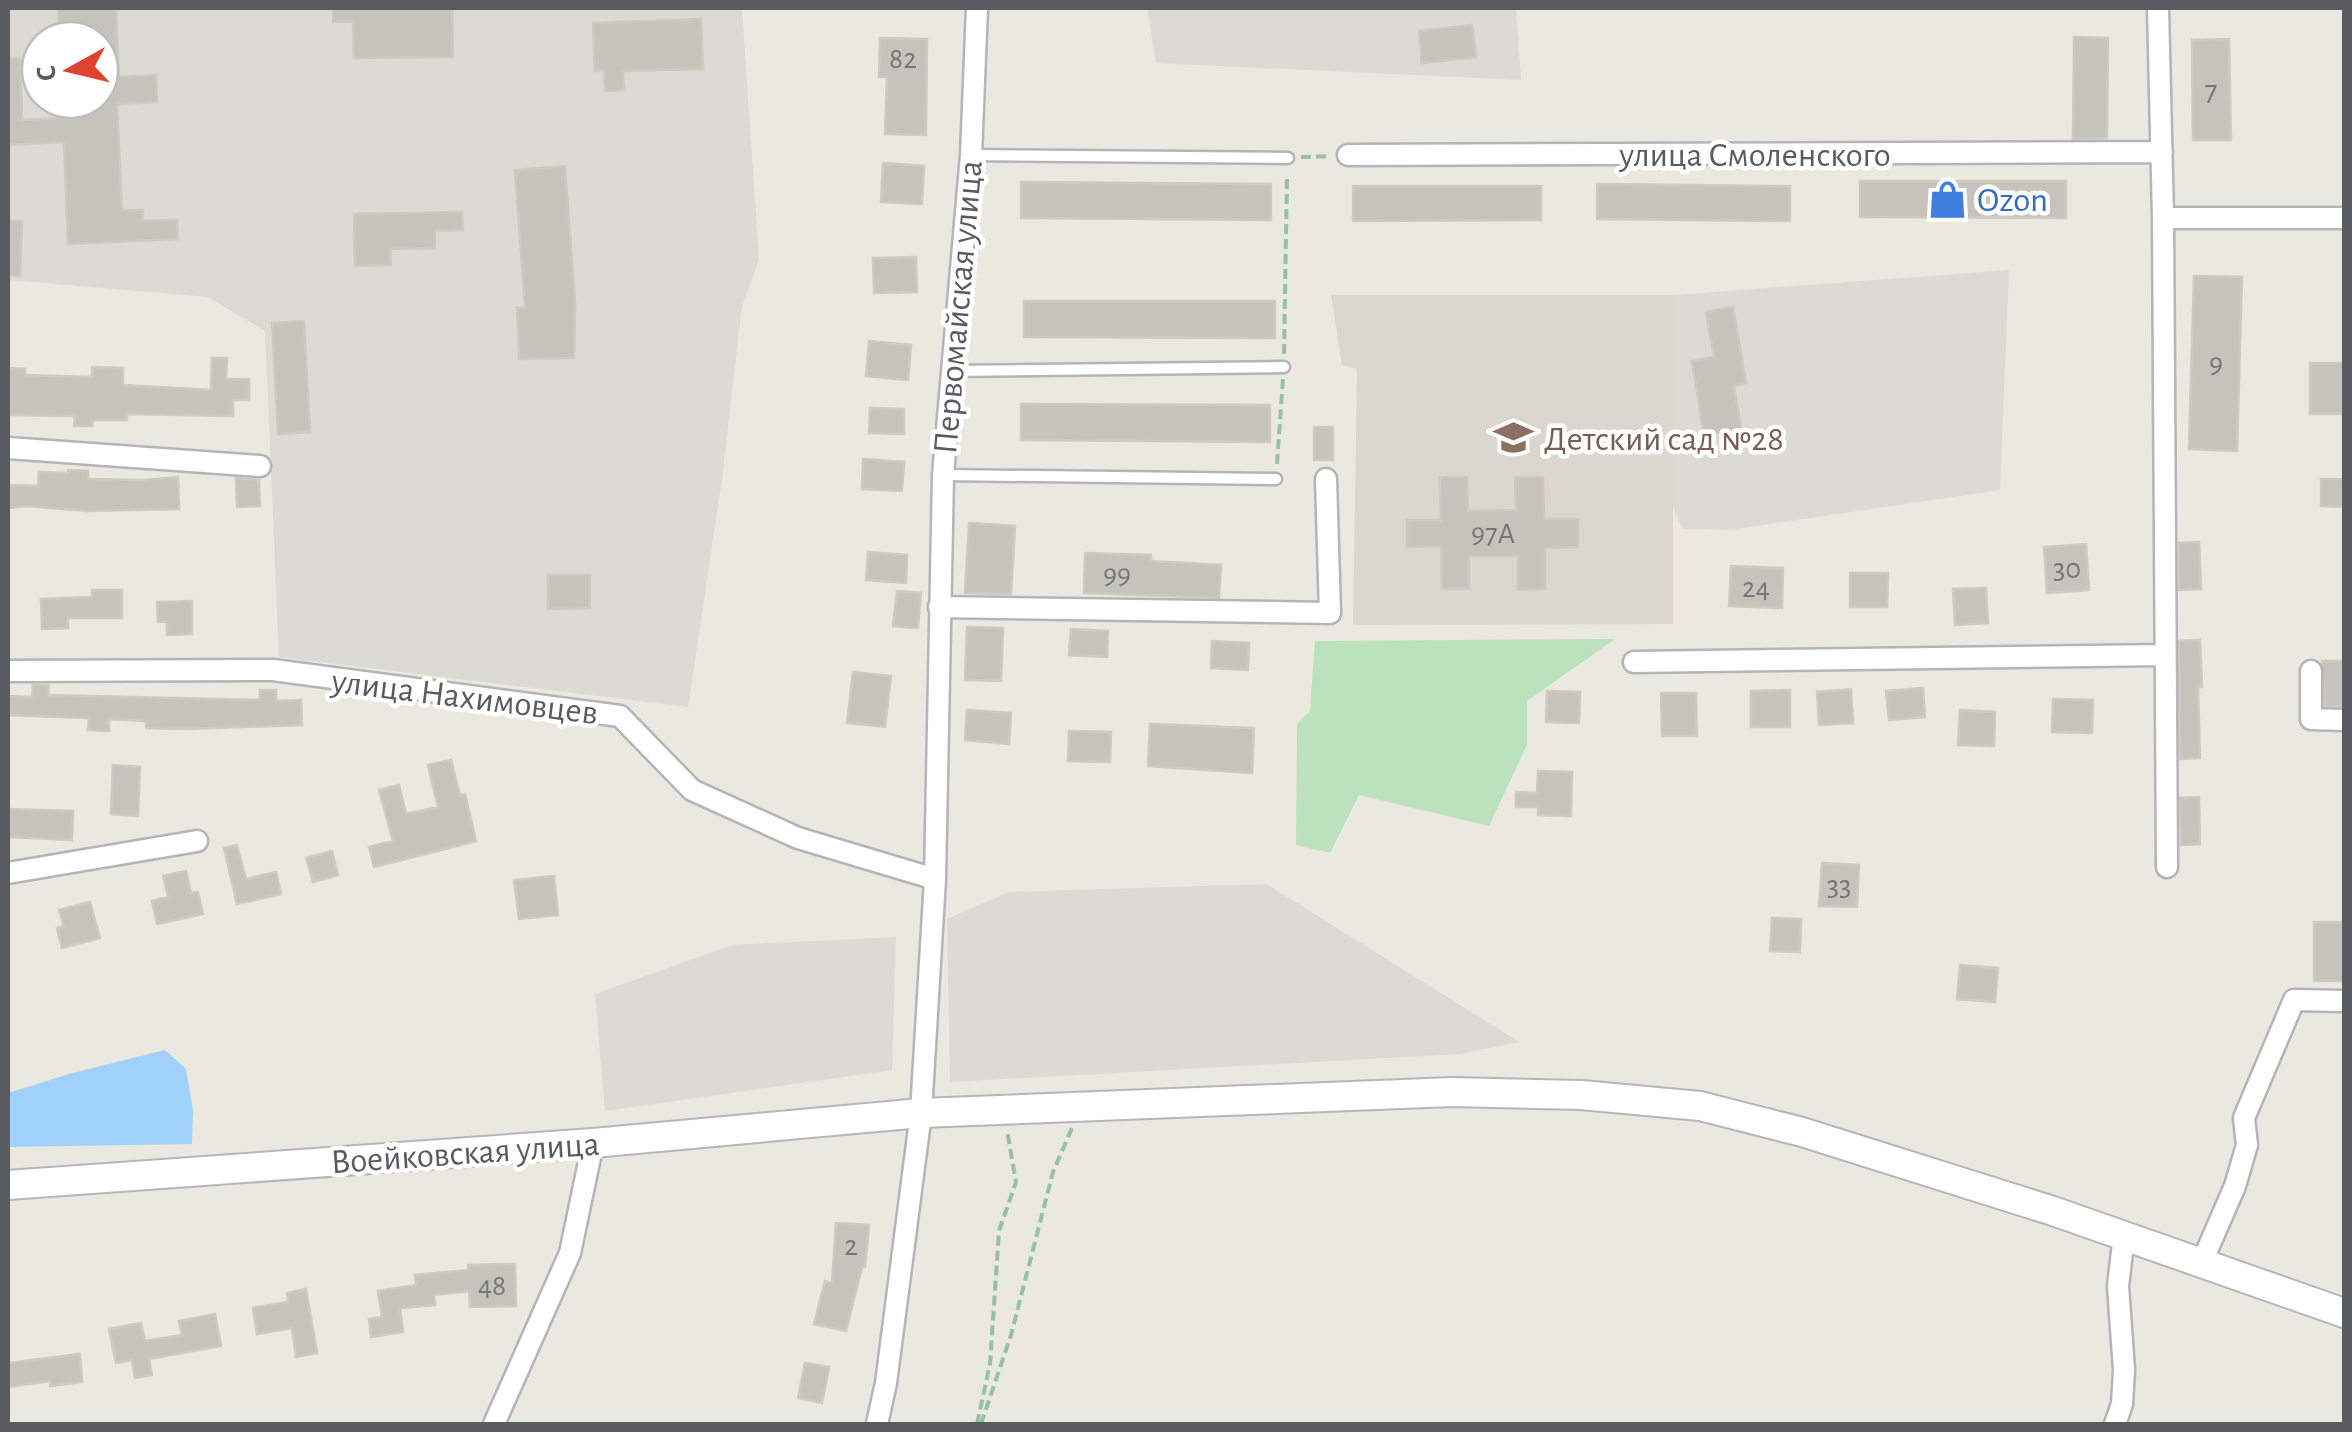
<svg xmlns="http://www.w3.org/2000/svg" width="2352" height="1432" viewBox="0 0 2352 1432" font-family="'Alegreya Sans',sans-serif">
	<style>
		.industrial { fill: #dcdad4; fill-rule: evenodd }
		.education { fill: #dbd7ce }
		.green { fill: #bce2bd }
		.water { fill: #a0d1fa }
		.building { fill: #c6c3bd; stroke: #cfcabe; stroke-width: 2.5 }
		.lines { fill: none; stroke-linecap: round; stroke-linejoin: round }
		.lane-casing { stroke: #b2b5ba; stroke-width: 15 }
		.street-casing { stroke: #b2b5ba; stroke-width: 25 }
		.secondary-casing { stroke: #b3b6bc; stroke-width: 32 }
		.path { stroke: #96c2a3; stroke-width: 4; stroke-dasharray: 10 5; stroke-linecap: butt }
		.lane { stroke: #fff; stroke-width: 10 }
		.street { stroke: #fff; stroke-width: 20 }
		.secondary { stroke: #fff; stroke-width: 28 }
		.labels { text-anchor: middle; stroke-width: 9; stroke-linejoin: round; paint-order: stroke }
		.number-label { font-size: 30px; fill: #747677 }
		.street-label { font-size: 35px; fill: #585c60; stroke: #fff }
		.shop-label { font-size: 35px; fill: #366cbe; stroke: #fff; text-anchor: start }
		.education-label { font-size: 35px; fill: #785e54; stroke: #fff; text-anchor: start }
	</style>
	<rect width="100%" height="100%" fill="#ebe8df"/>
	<!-- industrial -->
	<path class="industrial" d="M8,8H742L759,260L742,306L722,479L688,707L279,657L265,331L208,297L8,280ZM40,40H100V100H40Z
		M1147,8H1516L1521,80L1156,63Z
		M2009,270L2000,490L1729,530L1682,529L1673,507V295Z
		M1267,884L1519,1042L1460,1054L950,1082L947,919L1009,892Z
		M896,937L892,1070L605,1111L595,994L732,945Z"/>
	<!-- education -->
	<path class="education" d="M1331,295H1673V624L1353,625L1357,369L1342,365Z"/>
	<!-- green -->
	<path class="green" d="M1615,639L1527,701V745L1489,826L1359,795L1330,853L1296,845L1297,724L1310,711L1315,641Z"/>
	<!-- water -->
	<path class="water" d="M165,1050L186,1069L193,1110L192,1144L8,1147V1093L69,1074Z"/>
	<!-- building -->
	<path class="building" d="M58,8H116L119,77L156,75L157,102L117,104L122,210H143V221L177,220L178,239L68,244L64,142L8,145V58H20L22,120L64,118L63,100H100V40H59Z
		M333,8H452L453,57L354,58L353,22H333Z
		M701,19L703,69L623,71L624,90L605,91L604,70L595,71L593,23Z
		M1472,25L1476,57L1422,63L1419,31Z
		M2074,37L2108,38L2107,138L2073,139Z
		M880,38L927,39L926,135L885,134L887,77H879Z
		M2229,39L2231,140H2193L2192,40Z
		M883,163L924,166L922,204L881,202Z
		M565,166L575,301L574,358L519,359L517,308H525L515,170Z
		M1860,181H2066V218L1860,217Z
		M1021,182L1271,184V220L1021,218Z
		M1597,184L1790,186V221L1597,219Z
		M1353,186H1541V220L1353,221Z
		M462,212L463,230L435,231V248L390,249L391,265L355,266L354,214Z
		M8,221H22L20,276L8,275Z
		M916,257L917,292L874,293L873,258Z
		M2194,276L2242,277L2237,451L2189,449Z
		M1024,301H1275V338L1024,337Z
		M1733,307L1746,383L1734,386L1741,429L1704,435L1692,361L1714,357L1706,312Z
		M304,321L310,432L278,434L272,323Z
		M869,341L911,345L908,380L866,376Z
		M212,358H227L226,379H249V400H233V416L127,414V420H93L92,426H74L75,416L8,415V368L25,369V375L92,377V367L123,368V385L211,390Z
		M2310,363H2344V414H2310Z
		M1021,404L1270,405V442L1021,440Z
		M870,408L904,409V434L869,433Z
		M1314,427H1333V460H1314Z
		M863,459L904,462L902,491L862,489Z
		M68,470L88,471V479L144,480L178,477L179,509L87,511L27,506L8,508V485L38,486L39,472L68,473Z
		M1440,477H1467L1468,511L1516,510L1515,477H1543L1544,519H1578V547L1545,548V589L1518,590V556H1469V589H1442L1441,546L1407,547V520H1441Z
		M236,478L259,480L260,506L237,507Z
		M2321,479H2344V507L2321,506Z
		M969,523L1015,526L1011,594L965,593Z
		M2199,542L2201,589L2179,590V543Z
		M2086,544L2089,590L2047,593L2044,547Z
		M868,552L907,555L906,583L866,580Z
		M1085,553L1151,555V561L1221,565L1219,598L1084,593Z
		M1731,566L1783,568L1782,608L1729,606Z
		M1850,573H1888L1887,607H1850Z
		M548,575H590V608L548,609Z
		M1986,588L1988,623L1955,625L1953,589Z
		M92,590H122V618H68V628L42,629L41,599L92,597Z
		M897,591L921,593L918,628L893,626Z
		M192,601V634L167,635V622H158L157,602Z
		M967,627L1003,628L1001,681L965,680Z
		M1071,629L1108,631L1107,657L1069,655Z
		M2200,640L2202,687H2198L2200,758L2180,759L2179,641Z
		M1212,641L1249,643L1248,670L1211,668Z
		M2322,661H2344V706H2325Z
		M853,672L891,676L885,727L847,723Z
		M33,685H49L48,695L217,699L260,700V690H276V701L301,700L302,725L187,729L146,728V721L109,719V731L88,730L89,718L8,715V696L32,697Z
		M1923,688L1925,717L1889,720L1886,691Z
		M1851,689L1853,723L1819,725L1817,692Z
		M1790,690V727H1751V691Z
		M1547,691L1580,692L1579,723L1546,722Z
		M1661,693H1696L1697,736H1662Z
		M2053,699L2093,700L2092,733L2052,732Z
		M967,710L1011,713L1009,744L965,740Z
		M1960,710L1995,712L1994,746L1958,745Z
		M1150,724L1254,728L1252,773L1148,766Z
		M1069,731L1111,732L1110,762L1068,761Z
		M451,760L460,795L465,794L476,841L374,867L369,847L393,841L379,790L399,785L406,814L438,807L428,765Z
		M113,765L140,767L138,816L111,814Z
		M1538,771L1572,772L1571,816L1538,815V807H1516V792L1537,793Z
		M2199,797L2200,844L2181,845L2180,798Z
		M8,809L73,811L72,840L8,837Z
		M237,845L246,879L276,872L281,894L237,904L224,848Z
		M332,851L338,875L313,882L306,858Z
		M1822,863L1859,865L1857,907L1819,906Z
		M186,871L191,893L198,892L203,914L157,924L152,901L168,897L163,876Z
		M554,876L558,915L519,919L514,880Z
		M90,902L100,938L62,948L57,928L64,926L59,910Z
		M1772,918L1801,919L1800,952L1770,951Z
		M2314,922H2344V981H2314Z
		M1960,965L1998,968L1995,1002L1957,999Z
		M836,1223L869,1225L865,1267H862L846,1331L814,1324L825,1281L832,1283Z
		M515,1264L516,1306L470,1307L469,1291L434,1295L435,1305L400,1308L403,1332L371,1337L369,1319L382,1317L378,1291L416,1285L415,1275L469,1270L468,1265Z
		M306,1289L317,1353L296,1357L292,1328L257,1334L253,1308L288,1302L287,1293Z
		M215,1314L221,1346L149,1359L152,1375L135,1378L132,1360L116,1363L109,1329L141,1323L145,1341L182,1335L179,1321Z
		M80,1354L82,1382L50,1386V1381L8,1387V1363Z
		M805,1363L829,1367L822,1403L798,1398Z"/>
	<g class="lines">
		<defs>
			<path id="lane" d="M971,155L1288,158
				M950,371L1284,367
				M944,475L1276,479"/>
			<path id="street" d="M2158,8L2163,218L2167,867
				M1348,155L2162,152
				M2163,218H2344
				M8,448L260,466
				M939,607L1330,613L1326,479
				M1634,662L2164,655
				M8,671L273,670L620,716L692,790L798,838L935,879
				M2311,671V719L2344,720
				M8,873L197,841
				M2202,1262L2235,1186L2247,1145L2244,1118L2294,1000L2344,1001
				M494,1424L570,1253L593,1143
				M877,1424L886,1383L921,1113L935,879L943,475L971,155L977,8
				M2115,1424L2122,1404L2124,1370L2118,1286L2124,1235"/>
			<path id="secondary" d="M8,1185L593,1143L921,1113L1452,1092L1581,1095L1700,1106L1802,1132L2053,1211L2344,1313"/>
		</defs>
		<!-- lane casing -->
		<use href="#lane" class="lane-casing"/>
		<!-- street casing -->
		<use href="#street" class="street-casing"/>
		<!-- secondary casing -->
		<use href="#secondary" class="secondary-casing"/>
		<!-- path -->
		<path class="path" d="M1301,157L1331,156
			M1284,354L1287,174
			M1277,464L1283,379
			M977,1424L990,1364L999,1231L1016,1182L1007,1130
			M981,1424L1011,1335L1053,1172L1072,1128"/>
		<!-- lane -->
		<use href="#lane" class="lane"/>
		<!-- street -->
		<use href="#street" class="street"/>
		<!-- secondary -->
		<use href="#secondary" class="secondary"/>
	</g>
	<!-- icons -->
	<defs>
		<symbol id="shop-bare" viewBox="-9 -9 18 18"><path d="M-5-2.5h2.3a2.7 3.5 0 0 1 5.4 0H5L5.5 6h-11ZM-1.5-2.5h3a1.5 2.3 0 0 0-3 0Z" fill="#3f7fe0" stroke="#fff" stroke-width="2.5" paint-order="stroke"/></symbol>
		<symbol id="school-bare" viewBox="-9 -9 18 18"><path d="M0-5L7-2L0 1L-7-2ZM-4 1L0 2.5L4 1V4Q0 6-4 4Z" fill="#8d6e63" stroke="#fff" stroke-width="2.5" paint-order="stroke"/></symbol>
	</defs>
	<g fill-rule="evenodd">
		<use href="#shop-bare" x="1920" y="172" width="55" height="55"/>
		<use href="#school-bare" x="1486" y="410" width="55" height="55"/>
	</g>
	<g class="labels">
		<!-- number labels -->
		<g class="number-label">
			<text x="903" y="68">82</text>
			<text x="2211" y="100">7</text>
			<text x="2216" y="373">9</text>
			<text x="1493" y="543">97А</text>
			<text x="2067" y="578">30</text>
			<text x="1117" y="584">99</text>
			<text x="1756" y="597">24</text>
			<text x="1839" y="895">33</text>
			<text x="851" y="1255">2</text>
			<text x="492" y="1295">48</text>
		</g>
		<!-- street labels -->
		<g class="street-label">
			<text x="1755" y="166">улица Смоленского</text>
			<text transform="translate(957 307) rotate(-85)" y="12">Первомайская улица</text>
			<text transform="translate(465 696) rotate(7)" y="12">улица Нахимовцев</text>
			<text transform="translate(465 1152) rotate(-4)" y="12">Воейковская улица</text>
		</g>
		<!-- shop labels -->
		<g class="shop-label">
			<text x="1977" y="211">Ozon</text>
		</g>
		<!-- education labels -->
		<g class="education-label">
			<text x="1544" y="450">Детский сад №28</text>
		</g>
	</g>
	<!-- border -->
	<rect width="2352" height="1432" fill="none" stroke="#585c60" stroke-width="20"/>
	<!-- north arrow -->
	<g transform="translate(70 70) rotate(262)"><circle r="48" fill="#ffffff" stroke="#bcbebf" stroke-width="2.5"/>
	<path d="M0-8L18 38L0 25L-18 38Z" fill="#df4231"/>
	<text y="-15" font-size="28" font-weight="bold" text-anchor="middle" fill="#585c60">С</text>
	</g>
</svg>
